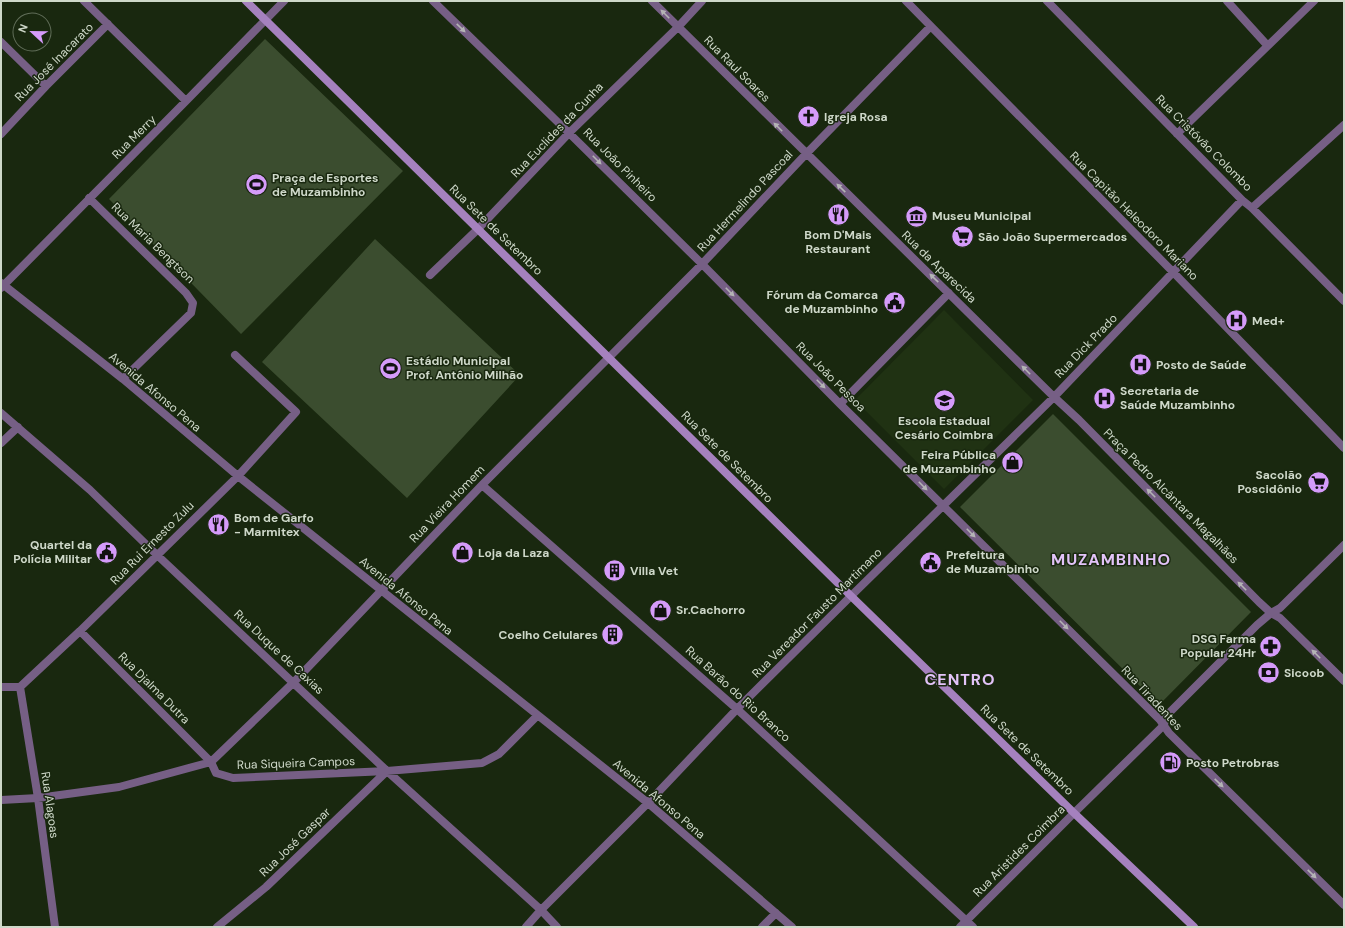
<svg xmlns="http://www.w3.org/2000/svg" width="1345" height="928" viewBox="0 0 1345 928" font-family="'DM Sans',sans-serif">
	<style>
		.built { fill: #203213 }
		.green { fill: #3b4d2f }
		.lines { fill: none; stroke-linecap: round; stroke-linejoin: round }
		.minor { stroke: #765f85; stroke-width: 8 }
		.tertiary { stroke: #765f85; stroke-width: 8 }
		.secondary { stroke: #a581be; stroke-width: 8 }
		.oneway { fill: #b4b4b5 }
		.labels { text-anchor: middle; stroke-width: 3; stroke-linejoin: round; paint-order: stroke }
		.street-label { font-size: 12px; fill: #ced8c9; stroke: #19280f }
		.poi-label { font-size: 12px; font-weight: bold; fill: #ced8c9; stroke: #19280f; text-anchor: start }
		.district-label { font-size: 16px; font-weight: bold; letter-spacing: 1px; fill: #e2c3f8; stroke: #19280f }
	</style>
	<rect width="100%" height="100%" fill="#19280f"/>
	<!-- built -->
	<path class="built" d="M944,310L1033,400L944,489L855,400Z"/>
	<!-- green -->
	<path class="green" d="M265,39L403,171L241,334L109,199Z
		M375,239L520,375L407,498L262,362Z
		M1053,414L1251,612L1159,705L960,507Z"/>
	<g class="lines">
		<!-- minor -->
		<path class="minor" d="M84,1L186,101
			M433,1L569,133L702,264L840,404L1160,720L1169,733L1344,905
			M652,1L1054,397L1079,420L1259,602L1271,613L1280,618L1344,681
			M906,1L1173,272L1344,448
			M1047,1L1242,200L1252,208L1344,301
			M1227,1L1267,45
			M1,42L46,86
			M1,134L46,86L108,24
			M1177,134L1314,1
			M89,198L186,293L193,303L191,313L123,379
			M1252,208L1344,125
			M430,275L478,229L569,133L678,27L702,1
			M1,283L123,379L238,476L648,803L792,927
			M1,288L186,101L284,1
			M840,404L949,293
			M1,413L90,490L157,555L387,771L541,910L557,927
			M1,443L18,427
			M482,485L737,709L973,927
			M80,631L211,762L216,773L233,778L387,771L482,763L499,754L537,716
			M1,687H20
			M20,687L80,631L238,476L296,412L235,355
			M20,687L38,798L55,927
			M1,800L38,798L119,787L211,762L294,682L482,485L702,264L806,154L930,27
			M217,927L266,887L387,771
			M526,927L541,910L648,803L737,709L851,596L1054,397L1242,200
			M762,927L776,913
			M960,927L1074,813"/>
		<!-- tertiary -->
		<path class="tertiary" d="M1074,813L1164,725L1166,716L1257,625L1271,613L1280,608L1344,545"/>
		<!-- secondary -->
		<path class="secondary" d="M246,1L851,596L1074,813L1194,927"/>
	</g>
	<!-- one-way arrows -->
	<defs><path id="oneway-solid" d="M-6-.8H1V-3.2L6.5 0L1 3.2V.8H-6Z"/></defs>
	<g class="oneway">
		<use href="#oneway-solid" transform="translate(665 14) rotate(-135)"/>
		<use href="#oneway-solid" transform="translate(461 28) rotate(44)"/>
		<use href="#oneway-solid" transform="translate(778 127) rotate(-135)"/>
		<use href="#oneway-solid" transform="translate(597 160) rotate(45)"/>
		<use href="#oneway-solid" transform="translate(841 188) rotate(-136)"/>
		<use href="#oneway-solid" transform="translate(934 278) rotate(-136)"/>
		<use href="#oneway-solid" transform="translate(730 292) rotate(45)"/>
		<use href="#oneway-solid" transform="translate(1026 370) rotate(-135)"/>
		<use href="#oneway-solid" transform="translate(821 384) rotate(45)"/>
		<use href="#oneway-solid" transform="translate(923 486) rotate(45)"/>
		<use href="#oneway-solid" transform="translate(1151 493) rotate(-135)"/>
		<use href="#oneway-solid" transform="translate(971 533) rotate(45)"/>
		<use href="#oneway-solid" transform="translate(1242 586) rotate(-135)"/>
		<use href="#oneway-solid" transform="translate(1064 625) rotate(45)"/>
		<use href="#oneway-solid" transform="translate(1316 654) rotate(-135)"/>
		<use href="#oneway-solid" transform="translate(1219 783) rotate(44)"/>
		<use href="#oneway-solid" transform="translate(1312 874) rotate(44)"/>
	</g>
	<!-- icons -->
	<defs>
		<symbol id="church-disc" viewBox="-11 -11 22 22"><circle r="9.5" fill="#d59bfa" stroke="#19280f"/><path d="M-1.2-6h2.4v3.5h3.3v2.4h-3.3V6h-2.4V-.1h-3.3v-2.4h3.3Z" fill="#111"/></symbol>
		<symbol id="stadium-disc" viewBox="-11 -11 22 22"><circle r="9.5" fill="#d59bfa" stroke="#19280f"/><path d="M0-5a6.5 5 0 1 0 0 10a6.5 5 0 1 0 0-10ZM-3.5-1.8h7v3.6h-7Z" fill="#111"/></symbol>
		<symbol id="restaurant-disc" viewBox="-11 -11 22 22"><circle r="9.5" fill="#d59bfa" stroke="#19280f"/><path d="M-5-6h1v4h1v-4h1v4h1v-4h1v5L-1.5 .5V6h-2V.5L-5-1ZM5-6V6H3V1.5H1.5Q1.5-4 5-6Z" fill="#111"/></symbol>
		<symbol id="museum-disc" viewBox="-11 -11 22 22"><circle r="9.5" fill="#d59bfa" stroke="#19280f"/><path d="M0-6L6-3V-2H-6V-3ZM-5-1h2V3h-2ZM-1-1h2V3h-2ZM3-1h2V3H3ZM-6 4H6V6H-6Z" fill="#111"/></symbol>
		<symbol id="supermarket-disc" viewBox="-11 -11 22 22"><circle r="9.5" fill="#d59bfa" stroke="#19280f"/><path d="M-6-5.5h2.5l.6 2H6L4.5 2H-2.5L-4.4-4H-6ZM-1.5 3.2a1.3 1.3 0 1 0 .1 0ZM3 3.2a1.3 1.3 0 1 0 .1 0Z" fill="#111"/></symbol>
		<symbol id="civic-disc" viewBox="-11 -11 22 22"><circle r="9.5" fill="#d59bfa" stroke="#19280f"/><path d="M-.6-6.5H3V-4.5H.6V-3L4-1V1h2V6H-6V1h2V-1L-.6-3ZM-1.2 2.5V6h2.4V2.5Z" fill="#111"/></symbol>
		<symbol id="hospital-disc" viewBox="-11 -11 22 22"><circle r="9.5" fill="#d59bfa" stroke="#19280f"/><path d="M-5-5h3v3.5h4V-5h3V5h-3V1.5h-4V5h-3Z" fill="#111"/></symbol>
		<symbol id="school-disc" viewBox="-11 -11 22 22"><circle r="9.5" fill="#d59bfa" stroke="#19280f"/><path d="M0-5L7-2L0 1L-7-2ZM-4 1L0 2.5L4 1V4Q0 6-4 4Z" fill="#111"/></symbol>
		<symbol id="shop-disc" viewBox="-11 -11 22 22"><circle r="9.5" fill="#d59bfa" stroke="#19280f"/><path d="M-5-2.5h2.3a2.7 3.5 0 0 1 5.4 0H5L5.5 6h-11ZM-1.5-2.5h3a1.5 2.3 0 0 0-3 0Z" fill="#111"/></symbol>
		<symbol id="building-disc" viewBox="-11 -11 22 22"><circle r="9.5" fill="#d59bfa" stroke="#19280f"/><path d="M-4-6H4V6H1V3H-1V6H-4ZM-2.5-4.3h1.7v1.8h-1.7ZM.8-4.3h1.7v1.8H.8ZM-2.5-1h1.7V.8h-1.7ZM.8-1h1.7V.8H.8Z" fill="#111"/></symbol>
		<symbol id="pharmacy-disc" viewBox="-11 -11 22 22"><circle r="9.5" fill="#d59bfa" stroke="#19280f"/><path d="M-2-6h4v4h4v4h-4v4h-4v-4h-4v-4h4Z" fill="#111"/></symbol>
		<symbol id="bank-disc" viewBox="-11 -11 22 22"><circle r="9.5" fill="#d59bfa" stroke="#19280f"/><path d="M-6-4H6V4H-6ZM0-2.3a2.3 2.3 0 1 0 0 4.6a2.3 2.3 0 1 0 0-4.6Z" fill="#111"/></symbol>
		<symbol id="fuel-disc" viewBox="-11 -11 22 22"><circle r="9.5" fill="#d59bfa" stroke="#19280f"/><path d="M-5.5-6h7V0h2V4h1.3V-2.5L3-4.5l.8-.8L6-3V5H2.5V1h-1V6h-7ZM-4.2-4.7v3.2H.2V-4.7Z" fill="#111"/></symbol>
	</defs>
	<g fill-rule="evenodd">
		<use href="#church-disc" x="796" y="104" width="25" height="25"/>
		<use href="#stadium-disc" x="244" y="172" width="25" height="25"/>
		<use href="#restaurant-disc" x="826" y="202" width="25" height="25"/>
		<use href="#museum-disc" x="904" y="204" width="25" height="25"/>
		<use href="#supermarket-disc" x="950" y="224" width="25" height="25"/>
		<use href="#civic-disc" x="882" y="290" width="25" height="25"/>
		<use href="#hospital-disc" x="1224" y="308" width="25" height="25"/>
		<use href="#hospital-disc" x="1128" y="352" width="25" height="25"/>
		<use href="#stadium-disc" x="378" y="356" width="25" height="25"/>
		<use href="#hospital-disc" x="1092" y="386" width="25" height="25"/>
		<use href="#school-disc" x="932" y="388" width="25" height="25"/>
		<use href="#shop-disc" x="1000" y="450" width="25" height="25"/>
		<use href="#supermarket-disc" x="1306" y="470" width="25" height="25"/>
		<use href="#restaurant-disc" x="206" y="512" width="25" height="25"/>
		<use href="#civic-disc" x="94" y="540" width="25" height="25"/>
		<use href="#shop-disc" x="450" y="540" width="25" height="25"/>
		<use href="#civic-disc" x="918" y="550" width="25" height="25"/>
		<use href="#building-disc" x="602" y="558" width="25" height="25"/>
		<use href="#shop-disc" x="648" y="598" width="25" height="25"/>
		<use href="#building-disc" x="600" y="622" width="25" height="25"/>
		<use href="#pharmacy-disc" x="1258" y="634" width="25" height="25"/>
		<use href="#bank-disc" x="1256" y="660" width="25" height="25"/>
		<use href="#fuel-disc" x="1158" y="750" width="25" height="25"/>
	</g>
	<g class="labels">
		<!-- street labels -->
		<g class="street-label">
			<text transform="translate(54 62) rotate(-45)" y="4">Rua José Inacarato</text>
			<text transform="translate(737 69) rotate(45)" y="4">Rua Raul Soares</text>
			<text transform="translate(557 130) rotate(-46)" y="4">Rua Euclides da Cunha</text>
			<text transform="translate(134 137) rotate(-45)" y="4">Rua Merry</text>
			<text transform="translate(1204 143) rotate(45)" y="4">Rua Cristóvão Colombo</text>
			<text transform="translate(620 165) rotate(45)" y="4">Rua João Pinheiro</text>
			<text transform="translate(745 201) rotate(-47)" y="4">Rua Hermelindo Pascoal</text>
			<text transform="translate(1134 216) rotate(45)" y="4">Rua Capitão Heleodoro Mariano</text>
			<text transform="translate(496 230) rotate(44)" y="4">Rua Sete de Setembro</text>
			<text transform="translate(153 243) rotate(44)" y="4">Rua Maria Bengtson</text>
			<text transform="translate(939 267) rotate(44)" y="4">Rua da Aparecida</text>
			<text transform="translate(1086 346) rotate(-46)" y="4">Rua Dick Prado</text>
			<text transform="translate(831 377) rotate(45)" y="4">Rua João Pessoa</text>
			<text transform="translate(155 392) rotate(40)" y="4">Avenida Afonso Pena</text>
			<text transform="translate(727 457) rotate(45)" y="4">Rua Sete de Setembro</text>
			<text transform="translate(1171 496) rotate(45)" y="4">Praça Pedro Alcântara Magalhães</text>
			<text transform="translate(447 504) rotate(-46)" y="4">Rua Vieira Homem</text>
			<text transform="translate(152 543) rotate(-45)" y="4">Rua Rui Ernesto Zulu</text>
			<text transform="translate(406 596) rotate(39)" y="4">Avenida Afonso Pena</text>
			<text transform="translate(817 613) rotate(-45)" y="4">Rua Vereador Fausto Martimano</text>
			<text transform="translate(279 652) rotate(43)" y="4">Rua Duque de Caxias</text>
			<text transform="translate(154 688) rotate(45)" y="4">Rua Djalma Dutra</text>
			<text transform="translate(738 694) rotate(42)" y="4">Rua Barão do Rio Branco</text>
			<text transform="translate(1152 698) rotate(47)" y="4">Rua Tiradentes</text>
			<text transform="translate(1027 750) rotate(44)" y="4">Rua Sete de Setembro</text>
			<text transform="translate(296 763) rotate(-2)" y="4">Rua Siqueira Campos</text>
			<text transform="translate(659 799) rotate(40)" y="4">Avenida Afonso Pena</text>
			<text transform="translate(50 805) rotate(82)" y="4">Rua Alagoas</text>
			<text transform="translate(295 842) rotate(-44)" y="4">Rua José Gaspar</text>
			<text transform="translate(1019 851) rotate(-45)" y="4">Rua Aristides Coimbra</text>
		</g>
		<!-- poi labels -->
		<g class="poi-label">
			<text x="824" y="121">Igreja Rosa</text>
			<text x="272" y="182">Praça de Esportes<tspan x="272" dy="14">de Muzambinho</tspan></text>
			<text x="932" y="220">Museu Municipal</text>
			<text x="838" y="239" text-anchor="middle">Bom D'Mais<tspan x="838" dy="14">Restaurant</tspan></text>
			<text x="978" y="241">São João Supermercados</text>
			<text x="878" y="299" text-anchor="end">Fórum da Comarca<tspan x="878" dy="14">de Muzambinho</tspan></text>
			<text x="1252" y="325">Med+</text>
			<text x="406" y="365">Estádio Municipal<tspan x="406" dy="14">Prof. Antônio Milhão</tspan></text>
			<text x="1156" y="369">Posto de Saúde</text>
			<text x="1120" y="395">Secretaria de<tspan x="1120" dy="14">Saúde Muzambinho</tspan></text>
			<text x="944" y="425" text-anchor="middle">Escola Estadual<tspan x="944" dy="14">Cesário Coimbra</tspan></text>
			<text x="996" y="459" text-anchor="end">Feira Pública<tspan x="996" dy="14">de Muzambinho</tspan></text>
			<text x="1302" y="479" text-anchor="end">Sacolão<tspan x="1302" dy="14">Poscidônio</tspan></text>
			<text x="234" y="522">Bom de Garfo<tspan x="234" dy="14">- Marmitex</tspan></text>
			<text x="92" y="549" text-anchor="end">Quartel da<tspan x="92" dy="14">Polícia Militar</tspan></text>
			<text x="478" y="557">Loja da Laza</text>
			<text x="946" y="559">Prefeitura<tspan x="946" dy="14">de Muzambinho</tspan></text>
			<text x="630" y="575">Villa Vet</text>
			<text x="676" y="614">Sr.Cachorro</text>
			<text x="598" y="639" text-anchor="end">Coelho Celulares</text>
			<text x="1256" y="643" text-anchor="end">DSG Farma<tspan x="1256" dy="14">Popular 24Hr</tspan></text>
			<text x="1284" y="677">Sicoob</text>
			<text x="1186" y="767">Posto Petrobras</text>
		</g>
		<!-- district labels -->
		<g class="district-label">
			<text x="1111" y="565">MUZAMBINHO</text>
			<text x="960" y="685">CENTRO</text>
		</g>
	</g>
	<!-- border -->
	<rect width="1345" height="928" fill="none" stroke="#ced8c9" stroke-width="4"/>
	<!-- north arrow -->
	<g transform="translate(32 32) rotate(292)"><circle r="19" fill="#19280f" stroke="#616e59"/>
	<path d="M0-3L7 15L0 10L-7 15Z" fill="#d59bfa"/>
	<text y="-6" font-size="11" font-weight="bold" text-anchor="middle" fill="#ced8c9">N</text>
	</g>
</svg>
